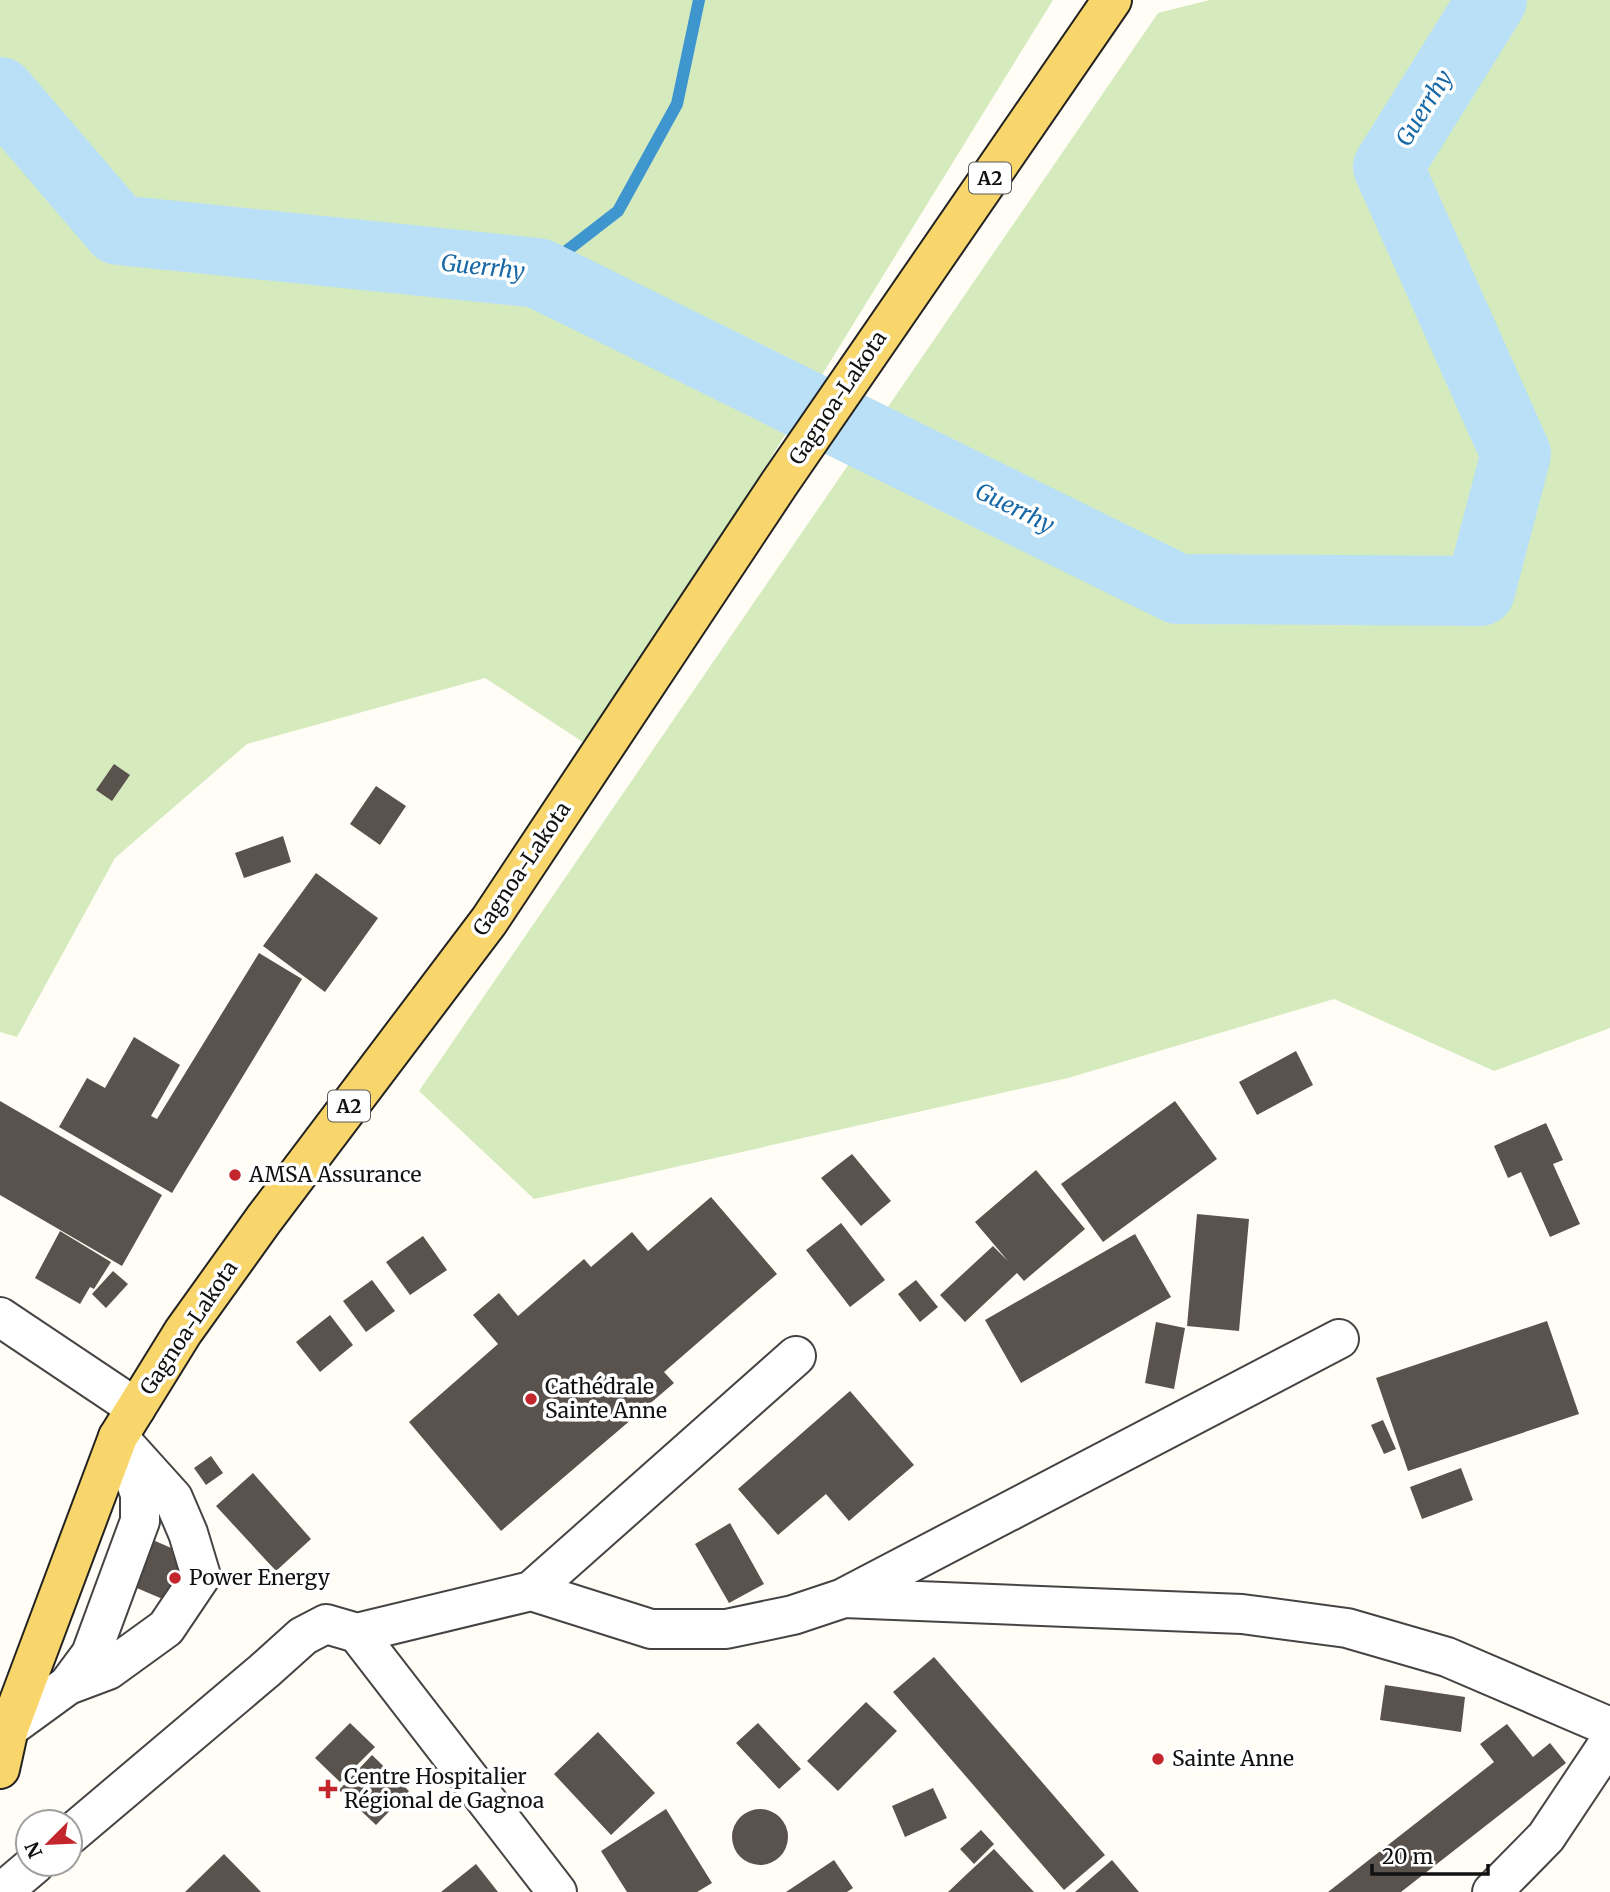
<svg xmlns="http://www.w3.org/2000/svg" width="1610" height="1892" viewBox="0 0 1610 1892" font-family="Merriweather,serif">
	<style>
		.green { fill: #d5ebbd }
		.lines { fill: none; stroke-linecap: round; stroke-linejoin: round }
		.stream { stroke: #3f96cf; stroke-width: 12 }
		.river { stroke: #b9e0f7; stroke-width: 70 }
		.building { fill: #5a524d }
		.minor-casing { stroke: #444; stroke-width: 42 }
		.major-casing { stroke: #222; stroke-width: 42 }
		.minor { stroke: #fff; stroke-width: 38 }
		.major { stroke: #f9d66b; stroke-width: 38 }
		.poi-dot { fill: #c4262e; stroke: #fff; stroke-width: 2.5 }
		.labels { text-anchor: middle; stroke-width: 7; stroke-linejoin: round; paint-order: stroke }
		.shield { fill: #fff; stroke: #585858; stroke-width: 2 }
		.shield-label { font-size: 19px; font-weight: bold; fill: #111 }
		.street-label { font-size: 21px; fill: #111; stroke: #fff }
		.poi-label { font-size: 21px; fill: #111; stroke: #fff; text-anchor: start }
		.water-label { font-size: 23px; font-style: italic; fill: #1768a6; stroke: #fff }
	</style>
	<rect width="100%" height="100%" fill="#fffdf5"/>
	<!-- green -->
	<path class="green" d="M0,0H1053L592,748L485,678L247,744L115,858L17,1037L0,1032Z
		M1210,0H1610V1028L1494,1071L1334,999L1068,1078L534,1199L419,1091L1158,13Z"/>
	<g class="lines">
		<!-- stream -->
		<path class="stream" d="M538,273L618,211L677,104L699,0"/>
		<!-- river -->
		<path class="river" d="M0,92L118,230L538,273L1178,589L1480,591L1516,454L1388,167L1492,0"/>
	</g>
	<!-- building -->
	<path class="building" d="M114,764L130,775L112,801L96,790Z
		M376,786L406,806L380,845L350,824Z
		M283,836L291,862L244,878L235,853Z
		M316,873L378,918L325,992L263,946Z
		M259,953L302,979L172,1193L59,1127L87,1078L105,1088L134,1037L180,1065L151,1116L157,1119Z
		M1296,1051L1313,1085L1257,1115L1239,1082Z
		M0,1101L162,1195L122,1266L0,1195Z
		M1175,1101L1217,1159L1103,1242L1061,1184Z
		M1546,1123L1563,1160L1553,1164L1580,1224L1550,1237L1521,1172L1508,1178L1494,1146Z
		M852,1154L891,1201L861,1226L821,1178Z
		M1036,1170L1085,1229L1024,1281L1017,1273L965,1322L940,1295L993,1246L1008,1261L975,1222Z
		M711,1197L777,1274L664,1372L674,1383L501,1531L409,1422L498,1344L473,1315L499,1293L518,1316L584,1259L591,1267L632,1232L648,1251Z
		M1197,1214L1249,1219L1239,1331L1187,1326Z
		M841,1223L885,1280L850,1307L806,1250Z
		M60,1231L111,1262L94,1289L90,1287L80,1304L35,1278Z
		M1135,1234L1171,1297L1021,1383L985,1320Z
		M423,1236L447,1270L410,1295L386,1262Z
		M113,1271L128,1284L106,1308L92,1294Z
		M372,1280L395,1311L366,1332L343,1301Z
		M916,1280L938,1307L920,1322L898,1294Z
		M330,1315L353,1345L320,1372L296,1342Z
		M1547,1321L1579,1414L1408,1471L1376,1378Z
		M1156,1322L1185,1328L1174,1389L1145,1383Z
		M850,1391L914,1465L849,1521L826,1494L778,1535L738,1489Z
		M1383,1420L1396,1449L1384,1454L1371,1425Z
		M211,1456L223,1473L206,1485L194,1468Z
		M1461,1468L1473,1500L1422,1519L1410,1487Z
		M253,1473L311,1539L276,1571L216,1506Z
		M730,1523L764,1584L729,1603L695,1544Z
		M146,1537L192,1557L172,1603L125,1583Z
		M934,1657L1105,1855L1064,1890L893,1692Z
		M1385,1685L1465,1697L1461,1732L1380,1720Z
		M866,1702L897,1731L838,1791L807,1761Z
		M350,1723L375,1747L340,1782L315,1758Z
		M758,1723L801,1769L779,1789L736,1743Z
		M1507,1724L1533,1757L1550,1743L1566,1763L1401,1892H1328L1494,1762L1480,1744Z
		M598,1732L655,1793L611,1835L554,1774Z
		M372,1755L409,1791L376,1825L339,1790Z
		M933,1788L947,1818L905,1837L892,1806Z
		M732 1837a28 28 0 1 1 56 0a28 28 0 1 1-56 0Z
		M666,1809L712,1883L697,1892H627L601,1851Z
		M981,1830L994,1844L974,1864L960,1849Z
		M994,1849L1034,1892H948L968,1873Z
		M224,1854L261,1892H185Z
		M834,1860L853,1888L847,1892H786Z
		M1112,1860L1139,1892H1075Z
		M476,1864L498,1892H441Z"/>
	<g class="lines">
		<defs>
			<path id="minor" d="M0,1317L136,1408
				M531,1591L651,1629H726L793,1615L844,1598L1242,1614L1347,1628L1447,1657L1610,1727
				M845,1597L1339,1339
				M357,1633L531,1591L796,1356
				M68,1685L108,1670L166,1628L201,1576L188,1533L173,1498L118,1437
				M9,1728L68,1685L91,1654L140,1521V1494L125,1453
				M70,1835L264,1671L303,1636L326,1624L357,1633L557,1892
				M2,1892L35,1864
				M1492,1892L1546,1837L1610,1741"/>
			<path id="major" d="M0,1769L9,1728L118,1437L183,1332L264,1219L489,921L779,484L1112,0"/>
		</defs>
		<!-- minor casing -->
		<use href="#minor" class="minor-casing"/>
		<!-- major casing -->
		<use href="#major" class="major-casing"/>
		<!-- minor -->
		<use href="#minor" class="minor"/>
		<!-- major -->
		<use href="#major" class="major"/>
	</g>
	<!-- markers -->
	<g class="poi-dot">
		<circle cx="235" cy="1175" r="7"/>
		<circle cx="531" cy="1399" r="7"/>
		<circle cx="175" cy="1578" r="7"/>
		<circle cx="1158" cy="1759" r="7"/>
		<path d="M324.5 1778.5h7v7h7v7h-7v7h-7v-7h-7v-7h7z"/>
	</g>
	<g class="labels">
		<!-- shield labels -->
		<g class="shield">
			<rect x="969" y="162.5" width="42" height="31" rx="5"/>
			<rect x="328" y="1090.5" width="42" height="31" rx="5"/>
		</g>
		<g class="shield-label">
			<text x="990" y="185">A2</text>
			<text x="349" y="1113">A2</text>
		</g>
		<!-- street labels -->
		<g class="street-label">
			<text transform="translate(838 398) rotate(-56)" y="7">Gagnoa-Lakota</text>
			<text transform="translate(522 869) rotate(-56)" y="7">Gagnoa-Lakota</text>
			<text transform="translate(189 1328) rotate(-56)" y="7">Gagnoa-Lakota</text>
		</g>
		<!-- poi labels -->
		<g class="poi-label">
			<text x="249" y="1182">AMSA Assurance</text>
			<text x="545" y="1394">Cathédrale<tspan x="545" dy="24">Sainte Anne</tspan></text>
			<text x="189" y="1585">Power Energy</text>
			<text x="1172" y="1766">Sainte Anne</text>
			<text x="344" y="1784">Centre Hospitalier<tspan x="344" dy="24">Régional de Gagnoa</tspan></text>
		</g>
		<!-- water labels -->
		<g class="water-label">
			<text transform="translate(1424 108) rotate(-58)" y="8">Guerrhy</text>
			<text transform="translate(483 267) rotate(6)" y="8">Guerrhy</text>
			<text transform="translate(1015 508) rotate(26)" y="8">Guerrhy</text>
		</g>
	</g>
	<!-- north arrow -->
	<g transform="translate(49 1843) rotate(246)"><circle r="33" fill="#ffffff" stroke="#a0a0a0" stroke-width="2"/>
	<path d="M0-5L12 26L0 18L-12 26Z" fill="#c4262e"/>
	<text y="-10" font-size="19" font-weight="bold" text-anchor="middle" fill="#111111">N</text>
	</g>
	<!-- scale -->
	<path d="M1372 1864v10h116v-10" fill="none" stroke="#111111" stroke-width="3.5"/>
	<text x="1382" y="1864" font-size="21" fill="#111111" stroke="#ffffff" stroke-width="5" paint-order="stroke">20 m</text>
</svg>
